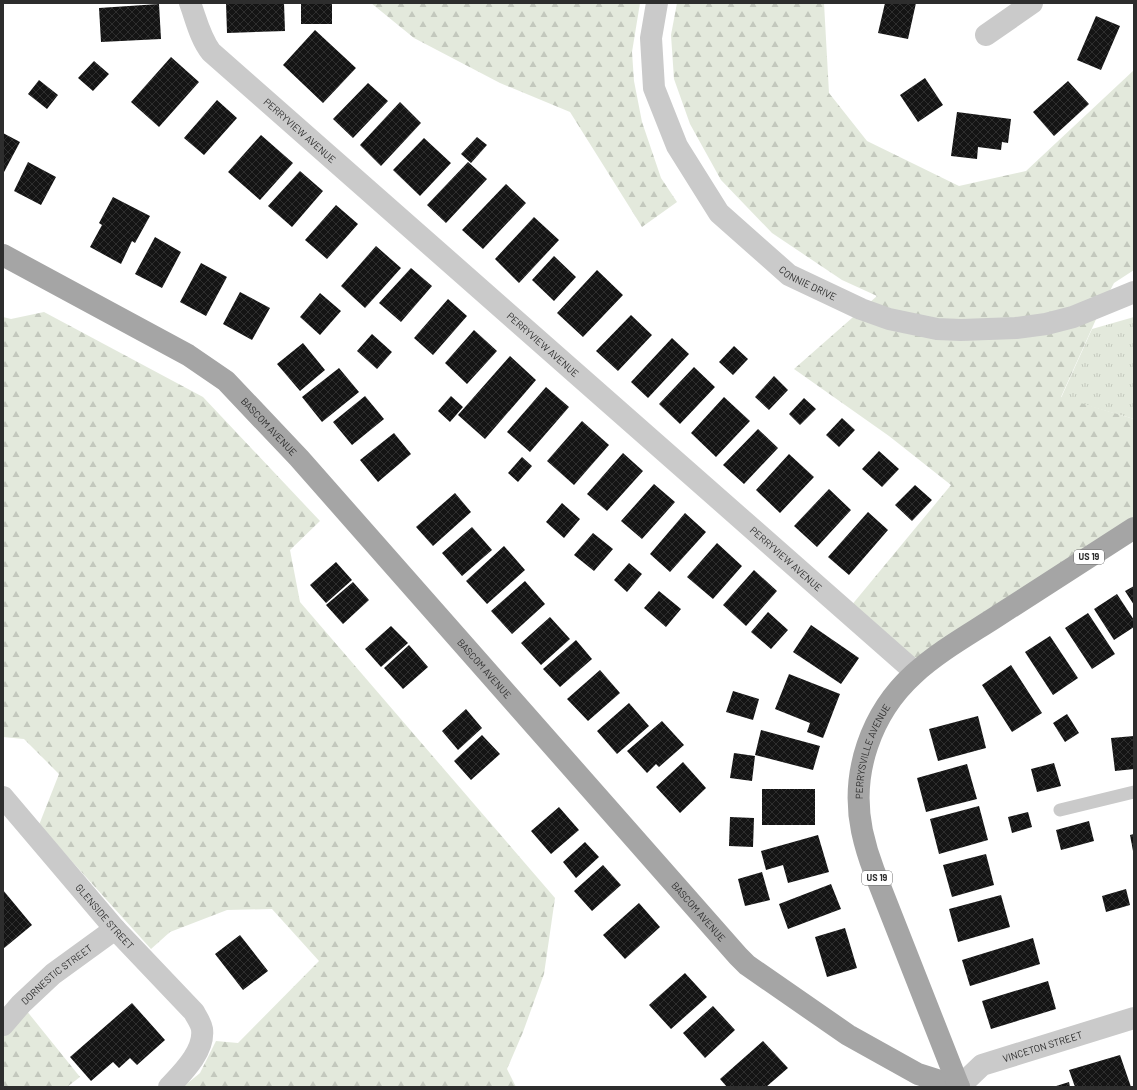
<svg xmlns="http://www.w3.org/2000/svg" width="1137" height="1090" viewBox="0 0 1137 1090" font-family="Barlow,sans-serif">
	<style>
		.grass { fill: url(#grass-tufts) }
		.forest { fill: url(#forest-firs) }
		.building { fill: url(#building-cross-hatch) }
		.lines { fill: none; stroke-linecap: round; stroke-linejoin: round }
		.lane { stroke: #cacaca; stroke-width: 13 }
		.street { stroke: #cacaca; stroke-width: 22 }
		.primary { stroke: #a5a5a5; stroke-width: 22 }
		.labels { text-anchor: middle; stroke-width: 4; stroke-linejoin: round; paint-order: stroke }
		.shield { fill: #fff; stroke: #6c6c6c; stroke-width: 1 }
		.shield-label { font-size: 9px; font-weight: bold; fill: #2d2d2d }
		.street-label { font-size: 10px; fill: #2d2d2d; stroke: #fff }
	</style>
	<defs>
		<pattern id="grass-tufts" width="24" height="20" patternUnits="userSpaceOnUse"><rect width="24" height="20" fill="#e3e9dc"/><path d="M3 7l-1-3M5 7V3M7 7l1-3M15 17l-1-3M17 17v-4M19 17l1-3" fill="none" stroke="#c3c8bd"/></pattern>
		<pattern id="forest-firs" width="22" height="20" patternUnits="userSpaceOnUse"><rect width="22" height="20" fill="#e3e9dc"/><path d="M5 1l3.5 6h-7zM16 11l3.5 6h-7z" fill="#c3c8bd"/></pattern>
		<pattern id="building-cross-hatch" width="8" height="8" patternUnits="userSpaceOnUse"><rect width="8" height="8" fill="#141414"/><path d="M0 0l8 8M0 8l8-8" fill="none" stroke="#2e2e2e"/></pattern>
	</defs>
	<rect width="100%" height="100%" fill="#fff"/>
	<!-- grass -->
	<path class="grass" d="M1134,317V419L1061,398L1092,329Z"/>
	<!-- forest -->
	<path class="forest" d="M371,3H640L632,52L634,81L642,122L661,178L677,202L642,227L570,112L500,83L414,38Z
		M677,3H824L829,93L867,141L959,186L1026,171L1134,70V270L1114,283L1102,306L1061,397L1134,419V528L915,672L846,612L951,485L889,436L794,369L877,296L842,280L772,233L721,180L690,124L674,79L671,35Z
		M44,312L203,397L320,521L290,550L300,602L555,898L544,974L523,1032L507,1069L516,1087H183L200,1073L216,1041L238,1043L319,961L272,909L227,910L170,932L151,949L39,825L59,774L24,739L3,737V317L11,319Z
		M26,1010L80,1077L67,1087H3V1035Z"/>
	<!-- building -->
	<path class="building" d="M226,3H284L285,31L227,33Z
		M301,3H332V24H301Z
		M885,3H916L908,39L878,33Z
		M159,4L161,39L101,42L99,8Z
		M1096,16L1120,26L1101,70L1077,60Z
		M315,30L356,68L323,103L283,65Z
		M171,57L199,82L159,127L131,102Z
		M94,61L109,74L93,91L78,78Z
		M925,78L943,105L918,122L900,95Z
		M39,80L58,95L47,109L28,94Z
		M1068,81L1089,104L1054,136L1033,112Z
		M368,83L388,101L353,138L333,119Z
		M217,100L237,118L204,155L184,138Z
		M400,102L421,123L381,166L360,145Z
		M957,112L1011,119L1008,143L1002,142L1001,150L978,147L977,159L951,156Z
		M3,133L20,142L3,174Z
		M261,135L293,163L260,200L228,172Z
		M477,137L487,145L471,163L461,154Z
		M424,138L451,163L420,196L393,170Z
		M28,162L56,177L41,205L14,191Z
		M468,162L487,179L446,223L427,205Z
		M300,171L323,191L292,227L268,206Z
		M506,184L526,203L483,249L462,230Z
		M113,197L150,216L135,243L132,241L121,264L90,247L102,225L99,223Z
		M336,205L358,224L327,259L305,240Z
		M534,217L559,240L519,283L495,259Z
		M155,237L181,252L162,288L135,274Z
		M376,246L401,268L365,308L341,286Z
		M554,256L576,277L554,301L532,280Z
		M201,263L227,277L206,316L180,302Z
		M411,268L432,286L401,322L379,303Z
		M597,270L623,295L583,337L557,313Z
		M240,292L270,308L252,340L223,324Z
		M320,293L341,311L320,335L300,317Z
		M448,299L467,316L433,355L414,338Z
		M631,315L652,335L618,371L596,351Z
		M474,330L497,351L467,384L445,363Z
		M372,334L392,352L377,369L357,351Z
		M672,338L689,354L648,398L631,382Z
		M303,343L325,370L300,391L277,364Z
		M734,346L748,359L733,375L719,362Z
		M510,356L536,380L485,439L458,415Z
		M694,367L715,387L680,424L659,404Z
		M339,368L359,392L322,422L302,397Z
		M774,376L788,390L769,410L755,397Z
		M546,387L569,407L530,452L507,432Z
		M365,396L384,419L352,445L333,422Z
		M451,396L463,407L450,422L438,411Z
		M724,397L750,421L716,457L691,433Z
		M804,398L816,409L800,425L789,414Z
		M842,418L855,430L839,447L826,435Z
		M582,421L609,445L574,485L547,461Z
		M758,429L778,448L744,484L723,465Z
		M394,433L411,454L378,482L360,460Z
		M879,451L899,469L882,487L862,469Z
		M623,453L643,471L607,511L587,494Z
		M789,454L814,477L780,513L756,490Z
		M522,457L532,466L518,482L508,473Z
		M654,484L675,502L642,539L621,521Z
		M915,485L932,500L912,521L895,505Z
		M829,489L851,510L817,547L794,526Z
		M455,493L471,512L433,546L416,527Z
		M562,503L580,519L564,538L546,522Z
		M868,512L888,530L849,575L828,557Z
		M685,513L706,532L670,572L650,554Z
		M472,527L492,550L462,576L442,553Z
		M593,533L613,549L594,571L574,555Z
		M717,543L742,566L713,599L687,577Z
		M504,546L525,570L487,604L466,581Z
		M336,562L352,580L326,603L310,585Z
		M629,563L642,574L627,592L614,580Z
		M754,570L777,591L746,626L723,605Z
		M525,581L545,604L512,634L491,611Z
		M353,582L369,600L343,624L326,605Z
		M1134,586V605L1125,591Z
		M659,591L681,609L666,627L644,608Z
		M1117,594L1134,620V627L1114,640L1094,609Z
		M768,612L788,630L771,649L751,632Z
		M1088,613L1115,654L1092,669L1065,628Z
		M550,617L570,639L541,665L521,643Z
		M811,625L859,658L841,684L793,652Z
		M391,626L408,643L381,667L365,649Z
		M1050,636L1078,678L1053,695L1025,652Z
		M576,640L592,659L560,687L543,669Z
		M409,645L428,667L403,689L384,668Z
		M1011,665L1042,713L1012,732L982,685Z
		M600,670L620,693L588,721L567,699Z
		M789,674L840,694L823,738L807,732L810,723L775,709Z
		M733,691L759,699L753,720L726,712Z
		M629,703L649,726L617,754L597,731Z
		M466,709L482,728L458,750L442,731Z
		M1067,714L1079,733L1065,742L1053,723Z
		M978,716L986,748L938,761L929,729Z
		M662,721L684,745L659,767L656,764L647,773L627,751Z
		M761,730L820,746L813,770L755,755Z
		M482,735L500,754L471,780L454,761Z
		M1134,736V769L1115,771L1111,738Z
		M734,753L755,756L752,781L730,778Z
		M683,762L706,788L680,813L656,787Z
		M1054,763L1061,786L1037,792L1031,769Z
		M967,764L977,799L926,812L917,778Z
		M762,789H815V825H762Z
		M979,806L988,840L939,854L930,819Z
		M559,807L579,830L551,854L531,831Z
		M1028,812L1032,827L1012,833L1008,817Z
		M730,817L754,818L753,847L729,846Z
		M1089,821L1094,841L1061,850L1056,830Z
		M1134,834V851H1133L1130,835Z
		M818,835L829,872L788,883L783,865L766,870L761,851Z
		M585,842L599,857L576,878L563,862Z
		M986,854L994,885L952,897L943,865Z
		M603,865L621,885L592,911L574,891Z
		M762,872L770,900L745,906L738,879Z
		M831,884L841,909L788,929L779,904Z
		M1126,889L1130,905L1106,912L1102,896Z
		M3,890L32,925L3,949Z
		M1001,895L1010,927L958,942L949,909Z
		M639,903L660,927L625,959L603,935Z
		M845,928L857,968L827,977L815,937Z
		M240,935L268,971L243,990L215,954Z
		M1033,938L1040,964L970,986L962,960Z
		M685,973L707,997L671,1029L649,1005Z
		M1048,981L1056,1009L991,1029L982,1001Z
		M132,1003L165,1040L137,1065L130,1058L119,1068L113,1062L91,1081L70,1057Z
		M713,1006L735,1030L705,1058L683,1033Z
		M763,1041L788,1068L766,1087H727L720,1079Z
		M1120,1055L1131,1087H1075L1069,1070Z
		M1069,1082L1070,1087H1053Z"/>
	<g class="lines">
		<!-- lane -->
		<path class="lane" d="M1060,810L1134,792"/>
		<!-- street -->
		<g class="street">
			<path id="s1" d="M190,3C196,19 200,38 211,52L915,672"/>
			<path id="s2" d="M657,3L651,38L654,88L677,146L719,213L789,275L861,309L889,319L937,329L961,330L1016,328L1046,324L1073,317L1134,292"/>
			<path d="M986,35L1032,3"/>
			<path id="s3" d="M3,797L115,929L194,1012C197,1018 201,1023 202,1029C205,1051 182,1073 169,1087"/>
			<path id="s4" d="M3,1025L21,1004L53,974L115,929"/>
			<path id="s5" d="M959,1087L982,1065L1134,1018"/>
		</g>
		<!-- primary -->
		<g class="primary">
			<path id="s6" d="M3,255L188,355L226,381L299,458L738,956L747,965L848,1035L918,1074L959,1087"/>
			<path id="s7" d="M959,1087L874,871C869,858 865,845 862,831C850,773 871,713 914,674C939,651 970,634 999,615C1044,586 1089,557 1134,528"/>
		</g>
	</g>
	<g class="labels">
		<!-- shield labels -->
		<g class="shield">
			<rect x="1074" y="550" width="30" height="14" rx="3"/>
			<rect x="862" y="871" width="30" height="14" rx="3"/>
		</g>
		<g class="shield-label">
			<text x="1089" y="560">US 19</text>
			<text x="877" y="881">US 19</text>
		</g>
		<!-- street labels -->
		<g class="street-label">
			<text dy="4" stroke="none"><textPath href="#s1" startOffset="172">PERRYVIEW AVENUE</textPath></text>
			<text dy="4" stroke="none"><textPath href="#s2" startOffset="341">CONNIE DRIVE</textPath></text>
			<text dy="4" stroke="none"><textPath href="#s1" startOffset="496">PERRYVIEW AVENUE</textPath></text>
			<text dy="4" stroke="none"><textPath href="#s6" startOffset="319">BASCOM AVENUE</textPath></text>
			<text dy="4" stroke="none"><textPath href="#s1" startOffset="820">PERRYVIEW AVENUE</textPath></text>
			<text dy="4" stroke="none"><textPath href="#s6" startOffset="643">BASCOM AVENUE</textPath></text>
			<text dy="4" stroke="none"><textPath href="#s7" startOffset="356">PERRYSVILLE AVENUE</textPath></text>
			<text dy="4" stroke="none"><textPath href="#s6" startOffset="967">BASCOM AVENUE</textPath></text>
			<text dy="4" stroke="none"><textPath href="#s3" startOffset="157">GLENSIDE STREET</textPath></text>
			<text dy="4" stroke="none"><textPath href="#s4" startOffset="74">DORNESTIC STREET</textPath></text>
			<text dy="4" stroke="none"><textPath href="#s5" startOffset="95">VINCETON STREET</textPath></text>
		</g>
	</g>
	<!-- border -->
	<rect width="1137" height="1090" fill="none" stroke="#2d2d2d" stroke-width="8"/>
</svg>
